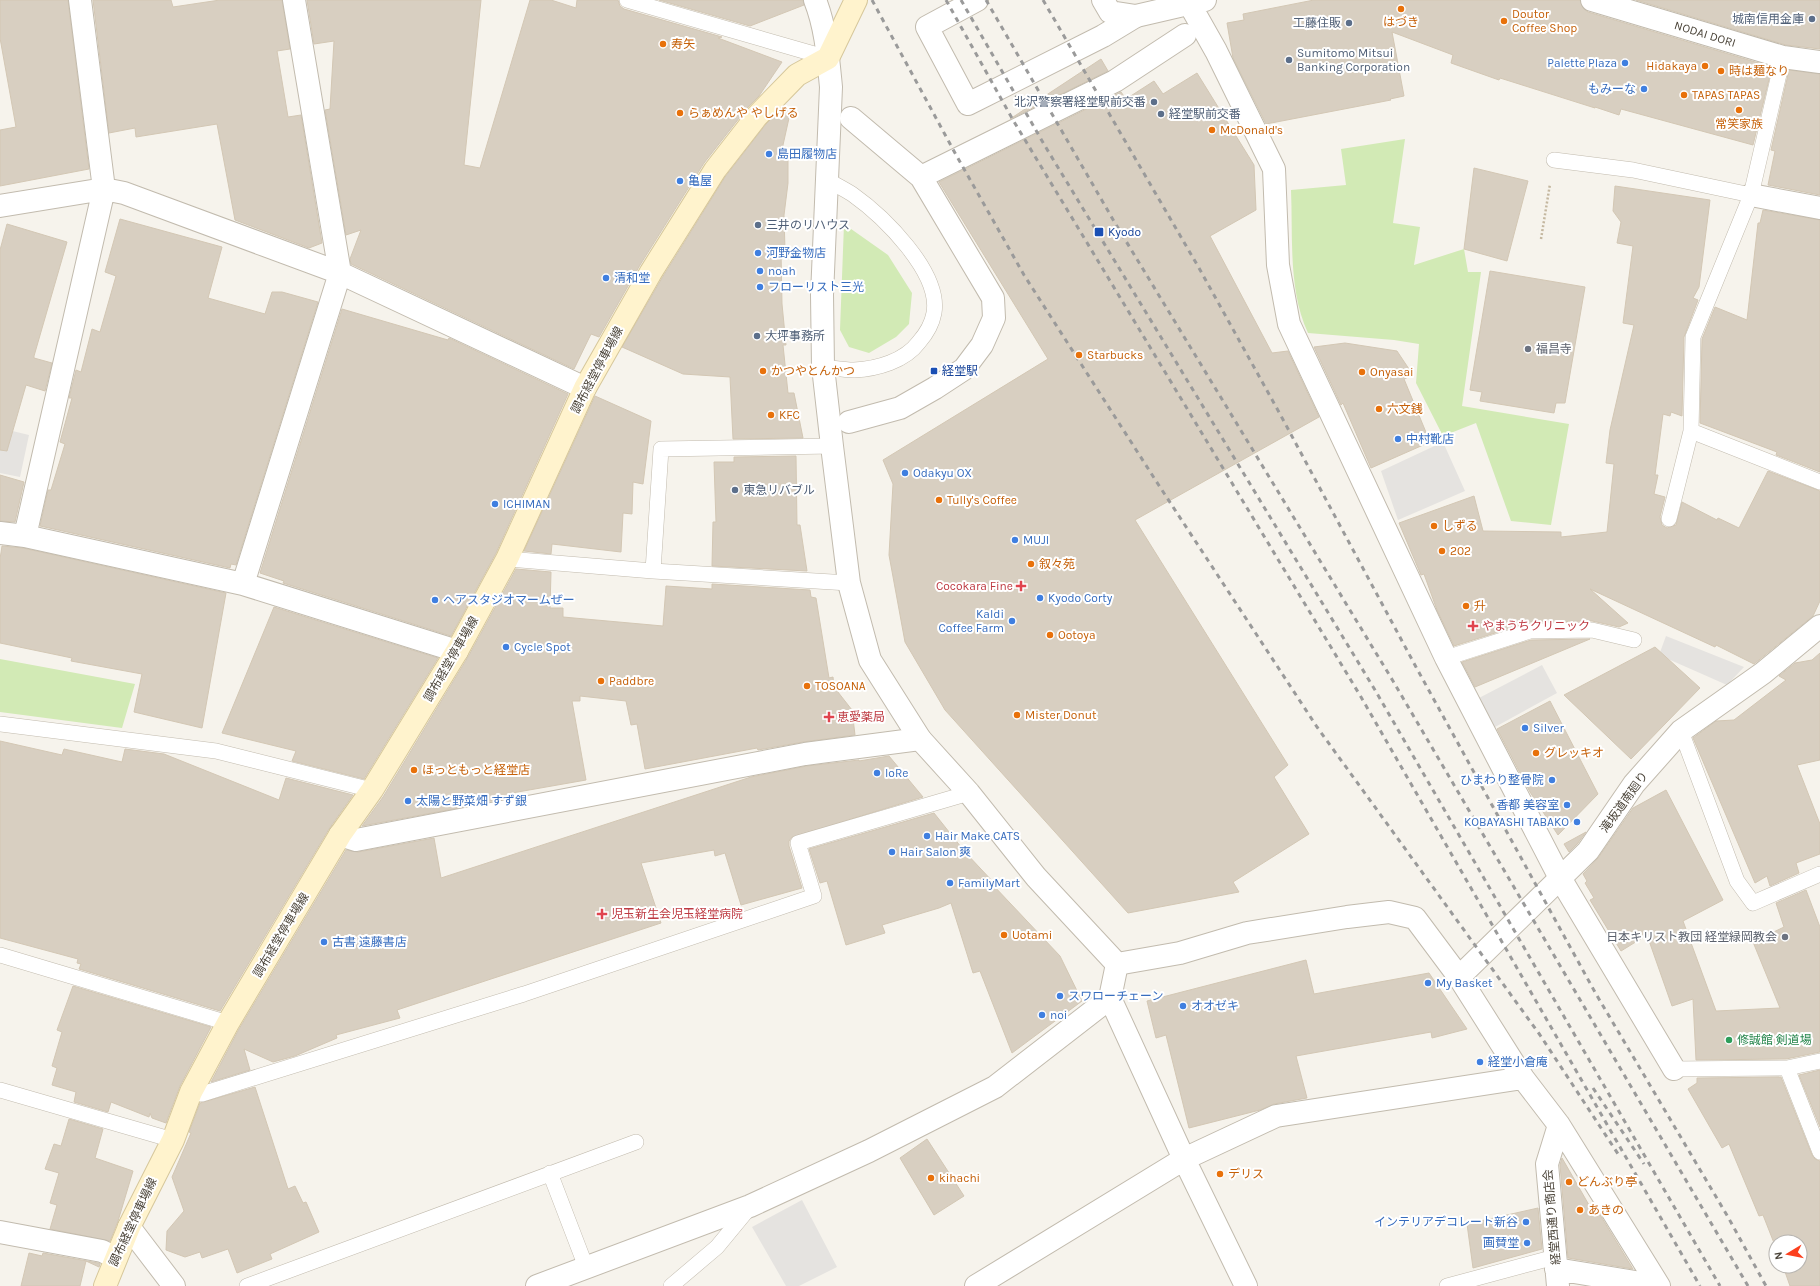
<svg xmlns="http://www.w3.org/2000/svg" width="1820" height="1286" viewBox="0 0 1820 1286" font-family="Karla,'Noto Sans JP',sans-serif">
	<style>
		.green { fill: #d2eab5 }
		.parking { fill: #e5e3e0 }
		.building { fill: #d8cfc1; stroke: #d3c7b4 }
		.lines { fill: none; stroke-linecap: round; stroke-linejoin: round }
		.service-casing { stroke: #c2bbae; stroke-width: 16 }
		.pedestrian-casing { stroke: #c2bbae; stroke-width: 24 }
		.minor-casing { stroke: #c2bbae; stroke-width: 24 }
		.tertiary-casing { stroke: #c2bbae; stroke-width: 24 }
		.secondary-casing { stroke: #d6c79b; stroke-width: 24 }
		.path { stroke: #c4b79f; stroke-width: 2.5; stroke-dasharray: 2 2; stroke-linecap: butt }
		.service { stroke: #fff; stroke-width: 15 }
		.pedestrian { stroke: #fff; stroke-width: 22 }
		.minor { stroke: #fff; stroke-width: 22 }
		.tertiary { stroke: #fff; stroke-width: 22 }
		.secondary { stroke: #fff3cd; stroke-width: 22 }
		.rail { stroke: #9a9a9a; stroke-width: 3; stroke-dasharray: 5 5; stroke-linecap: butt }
		.food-dot { fill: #e8710a; stroke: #fff; stroke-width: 1.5 }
		.service-dot { fill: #5c6f8a; stroke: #fff; stroke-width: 1.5 }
		.shop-dot { fill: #3f7fe0; stroke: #fff; stroke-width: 1.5 }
		.transit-dot { fill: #1a4fb4; stroke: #fff; stroke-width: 1.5 }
		.worship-dot { fill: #6b7280; stroke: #fff; stroke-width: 1.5 }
		.health-dot { fill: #e0444e; stroke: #fff; stroke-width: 1.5 }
		.leisure-dot { fill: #2e9e5b; stroke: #fff; stroke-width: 1.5 }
		.labels { text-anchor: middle; stroke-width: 4; stroke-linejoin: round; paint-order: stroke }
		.food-label { font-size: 12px; fill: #c56008; stroke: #fff; text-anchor: start }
		.service-label { font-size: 12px; fill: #4e5e75; stroke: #fff; text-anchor: start }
		.street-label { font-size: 12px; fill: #4b4439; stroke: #fff }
		.shop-label { font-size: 12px; fill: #366cbe; stroke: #fff; text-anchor: start }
		.transit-label { font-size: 12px; fill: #164399; stroke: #fff; text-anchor: start }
		.worship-label { font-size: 12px; fill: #5b616d; stroke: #fff; text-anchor: start }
		.health-label { font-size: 12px; fill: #be3a42; stroke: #fff; text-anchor: start }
		.leisure-label { font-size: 12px; fill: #27864d; stroke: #fff; text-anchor: start }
	</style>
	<rect width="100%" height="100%" fill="#f6f3ec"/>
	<!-- green -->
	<path class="green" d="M1405,139L1393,223L1420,227L1414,265L1464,249L1468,272H1481L1462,406L1569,424L1551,525L1511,521L1476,423L1443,436L1416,383L1419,344L1394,340L1308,333C1288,290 1293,237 1291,190L1346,185L1341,149Z
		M844,224L888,255L912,293L909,324L896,337L869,353L849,347L840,330Z
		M0,659L135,684L122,728L0,712Z"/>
	<!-- parking -->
	<path class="parking" d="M0,428L29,435L20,477L0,473Z
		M1443,442L1465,491L1398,520L1381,471Z
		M1666,636L1744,667L1727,685L1659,655Z
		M1542,665L1557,693L1495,727L1479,698Z
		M802,1200L837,1267L799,1286H786L752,1227Z"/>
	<!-- building -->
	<path class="building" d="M0,0H68L89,169L0,186V130L16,127L0,38Z
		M93,0H171L173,7L220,0H282L290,49L277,51L288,117L301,115L322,243L309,248L235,220L217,124L136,137L135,128L109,133Z
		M307,0H481L464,165L480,168L530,0H551L576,8L577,0H618L620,6L624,9L722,37L718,38L782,62L759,96L747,108L704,163L640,265L599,337L591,334L574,369L351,264L350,259L361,230L346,235L325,110L330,109L334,41L314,44Z
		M659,0H803L804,5L750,26Z
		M1314,0H1580L1583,8L1588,12L1772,67L1753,145L1621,109L1619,115L1595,107V108L1500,78L1499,80L1451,63L1453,55L1392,32L1404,96L1390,99L1391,100L1266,124L1233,58L1227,23L1244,20L1243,14Z
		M1636,0H1820V49L1786,45Z
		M1101,59L1108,71L1010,119Z
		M1789,70L1820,74V195L1768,185L1775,151L1771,150Z
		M1197,73L1254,165L1256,210L1210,236L1272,353L1288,351L1319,417L1135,520L1288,765L1274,777L1309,834L1233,882L1239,892L1128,913L945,710L905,642L889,555L893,484L883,460L1048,359L939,182L1121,92L1126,99L1154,81L1163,94Z
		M784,106L791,109L781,154L788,159V183L784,215L785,251H781L782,304L786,345H783L788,393H794L803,438L733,439L730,377L683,374L622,347L662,278L725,177L766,124Z
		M1474,168L1528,181L1507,261L1464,249Z
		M1615,186L1710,200L1699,287L1693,298L1698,300L1684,337L1682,416L1671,412L1670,416L1663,414L1655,475H1658L1654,494L1665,497L1660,517L1662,525L1667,528L1676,525L1682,502L1717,520L1718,518L1739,528L1768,471L1820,491V601L1813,616L1754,664L1716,645L1715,647L1590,589L1628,623L1619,627L1592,621L1530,622L1454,646L1437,610L1424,574L1421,575L1399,523L1474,496L1483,531L1561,532V537L1607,532L1614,464L1606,463L1610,430L1634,325L1623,323L1633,246L1617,243L1621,222L1613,211Z
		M1763,210L1820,220V472L1776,455L1777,452L1700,423L1702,339L1715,307L1747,320L1758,223H1760Z
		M120,219L222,247L208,298L265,314L272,292H282L318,302L236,565L231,564L230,568L40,526L48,490H51L65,444L60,442L72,398H69L76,370L81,372L92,329L100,332L116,276L105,272Z
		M7,224L67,242L34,356V358L52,363L45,391L26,385L7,451L0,450V250Z
		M1490,271L1585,287L1565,403H1556L1554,413L1480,401L1482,392L1470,390Z
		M342,309L448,340L449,338L568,394L496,553L451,636L283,583L284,581L260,573Z
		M1345,343L1397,351L1413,375L1404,379L1430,442L1371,468L1343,403L1341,405L1314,347Z
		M595,396L651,421L643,484L633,482L632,514L623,513L621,552L552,544L551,554L524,551Z
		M796,456L797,525H800L807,571L712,566L713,522H716L714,462H734V457Z
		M0,475L24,482L15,522L0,521Z
		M2,546L23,548L226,593L202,728L134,712L142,674L71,661L72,658L0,643V559Z
		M516,569L551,572L550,608H563V617L663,626L666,586L712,589V584L810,590L811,597L816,598L829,678L833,677L834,687L852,710L855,735L803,742L758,750L757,748L645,769L637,724L631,725L626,701L580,696V701H572L586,780L512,793L513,797L492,801L474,802L475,805L362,826L383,797L468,657Z
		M274,607L438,658L364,779L292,761L296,751L222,733Z
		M1590,639L1475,687L1462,662L1531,640Z
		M1655,647L1700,688L1631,759L1564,695Z
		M1820,653V760L1797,765L1820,824V854L1796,863L1799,873L1770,886L1767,876L1755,883L1693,738L1716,721L1734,720L1786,680L1779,676L1795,663L1812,660Z
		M1550,701L1598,794L1558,835L1530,792L1497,729Z
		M0,741L62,755L64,749L122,762L125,749L164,754L279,800L286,778L353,795L329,829L220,1011L79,969L81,964L77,963L78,959L0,938Z
		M889,756L923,797L792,837L789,841V846L802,888L741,905L725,853L715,856L714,850L641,863L661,923L397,1010L400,1018L336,1035L337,1038L295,1056L273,1062L244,1049L250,1070L211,1082L239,1029L346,850L358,852L434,838L441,878L751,777L807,766L859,760V761Z
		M1666,790L1723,900L1683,921L1716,1011L1780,1008L1753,942L1784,927L1776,903L1806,890L1820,927V1052L1786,1059L1696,1060L1693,999L1672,1006L1647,935L1621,951L1590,900L1594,898L1585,883L1587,881L1583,874L1598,858L1633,808Z
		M934,813L965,852L995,884L993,885L1060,956L1082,1001L1012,1053L980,971L973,973L951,903L939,908L882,925L885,933L846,945L827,881L820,883L809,849Z
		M1586,832L1578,843L1569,852L1564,844Z
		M1306,960L1314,994L1429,973L1467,1029L1432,1038L1431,1032L1296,1056L1307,1098L1274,1104L1260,1110L1189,1128L1166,1035L1156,1038L1147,1001Z
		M73,986L211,1027L180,1086L166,1123L152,1118L150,1113L149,1117L111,1102L108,1112L74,1102L76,1092L52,1085L57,1068L52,1066L62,1032L57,1030Z
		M1820,1070V1127L1799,1075Z
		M1781,1077L1812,1155L1815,1159L1820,1161V1286H1790L1783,1266H1800V1242H1776V1248L1763,1215L1759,1216L1729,1144L1722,1148L1688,1089L1697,1083V1078Z
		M255,1087L288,1189L295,1186L303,1203L306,1202L319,1232L270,1254L272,1259L237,1273L228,1249L202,1258L200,1252L185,1257L166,1250L167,1231L184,1211L172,1177L191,1133L189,1132L200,1103Z
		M69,1119L103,1129L95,1158L133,1171L118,1221L110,1241L50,1229L57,1205L50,1203L59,1173L45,1169L54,1144L61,1146Z
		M927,1139L964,1196L934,1215L900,1158Z
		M1562,1158L1589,1205H1594L1633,1269L1568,1258L1560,1165Z
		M1538,1208L1542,1249L1473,1268L1467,1224Z
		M29,1253L42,1256L43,1253L98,1263L100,1264L99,1267L86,1261L80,1286H21Z"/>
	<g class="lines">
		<defs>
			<path id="service" d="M627,0L828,58
				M1783,57L1751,195L1693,337L1691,431L1820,482
				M1554,160L1633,170L1751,195
				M823,367C833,368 844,370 854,370C877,369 905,361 919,342C926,334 932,324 934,313C941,272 883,216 852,194C844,189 834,184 826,179
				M1669,519L1691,431
				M507,559L653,571L661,449L832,446
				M653,571L849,583
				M1446,658L1530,631L1592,630L1634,640
				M0,724L216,751L372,790
				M1681,731L1737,881L1753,903L1820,874
				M0,955L228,1023
				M1787,1068L1820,1152
				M1674,1069L1787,1068L1820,1061
				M0,1090L173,1140
				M191,1092L202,1094L524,994L814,896L798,843L969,793
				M550,1173L586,1267
				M247,1286L636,1142
				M671,1286L717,1247L750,1207
				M1447,1286L1555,1257"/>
			<path id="pedestrian" d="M851,118L921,177
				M849,422L900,408L935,388L964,369L982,345L994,318L993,298L921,177L1115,81L1185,35"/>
			<path id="minor" d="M1592,0L1783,57L1820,62
				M1189,3L1216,51L1274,169L1278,265L1289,324L1446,658L1560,878L1674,1069
				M1136,16L1205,0
				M1751,195L1820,208
				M0,206L104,189L124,193L340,273L585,388
				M0,533L25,536L243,584L457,651
				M25,536L104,189L80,0
				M243,584L340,273L294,0
				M340,835L356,840L805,754L920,739
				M1117,964L1110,998L1184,1159L1246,1286
				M1459,977L1523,1078L1559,1125L1659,1286
				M129,1227L174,1286
				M0,1232L102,1251L116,1258
				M1556,1269L1659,1286
				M537,1286L750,1206L869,1151L995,1087L1110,998
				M976,1286L1184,1159L1276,1116L1523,1078
				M1558,1286L1547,1164L1559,1125"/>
			<path id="tertiary" d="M815,0C826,28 828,57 831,87L822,295L823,367L832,446L849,583L870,660L920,739L969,793L1036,877L1117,964L1180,953L1247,933L1347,917L1389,912L1415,918L1459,977L1588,851L1634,784L1681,731L1763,673L1820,626
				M977,0L927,27L968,104L1103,36L1136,16
				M1103,0L1110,12L1136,16"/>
			<path id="secondary" d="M105,1286L129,1227L173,1140L191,1092L228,1023L340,835L372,790L457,651L507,559L585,388L651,272L715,170L757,116L797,75L828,58L856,0"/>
		</defs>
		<!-- service casing -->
		<use href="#service" class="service-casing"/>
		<!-- pedestrian casing -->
		<use href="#pedestrian" class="pedestrian-casing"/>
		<!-- minor casing -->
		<use href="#minor" class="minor-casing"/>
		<!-- tertiary casing -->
		<use href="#tertiary" class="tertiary-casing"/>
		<!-- secondary casing -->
		<use href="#secondary" class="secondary-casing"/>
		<!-- path -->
		<path class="path" d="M1541,239L1550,184"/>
		<!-- service -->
		<use href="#service" class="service"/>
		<!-- pedestrian -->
		<use href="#pedestrian" class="pedestrian"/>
		<!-- minor -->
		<use href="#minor" class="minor"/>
		<!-- tertiary -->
		<use href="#tertiary" class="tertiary"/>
		<!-- secondary -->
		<use href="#secondary" class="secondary"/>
		<!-- rail -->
		<path class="rail" d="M872,0L955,153L1024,275L1158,484L1317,727L1540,1035L1620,1157
			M946,0L1013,120L1361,697L1700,1286
			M961,0L1045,146L1375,690L1720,1286
			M986,0L1115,223L1393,681L1748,1286
			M1043,0L1199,268L1280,414L1416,667L1596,994L1728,1217L1766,1286
			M1593,1088L1644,1164"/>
	</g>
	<!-- markers -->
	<g class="food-dot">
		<circle cx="1401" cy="9" r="4"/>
		<circle cx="1504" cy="21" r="4"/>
		<circle cx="663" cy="44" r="4"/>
		<circle cx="1705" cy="66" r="4"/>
		<circle cx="1721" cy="71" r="4"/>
		<circle cx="1684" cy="95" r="4"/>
		<circle cx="1739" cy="110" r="4"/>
		<circle cx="680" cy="113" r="4"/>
		<circle cx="1212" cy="130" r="4"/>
		<circle cx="1079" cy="355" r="4"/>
		<circle cx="763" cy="371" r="4"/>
		<circle cx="1362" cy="372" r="4"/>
		<circle cx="1379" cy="409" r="4"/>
		<circle cx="771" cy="415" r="4"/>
		<circle cx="939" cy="500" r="4"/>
		<circle cx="1434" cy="526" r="4"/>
		<circle cx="1442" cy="551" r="4"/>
		<circle cx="1031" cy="564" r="4"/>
		<circle cx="1466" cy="606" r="4"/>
		<circle cx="1050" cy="635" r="4"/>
		<circle cx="601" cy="681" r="4"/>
		<circle cx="807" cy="686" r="4"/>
		<circle cx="1017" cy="715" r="4"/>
		<circle cx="1536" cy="753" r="4"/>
		<circle cx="414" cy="770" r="4"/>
		<circle cx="1004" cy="935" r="4"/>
		<circle cx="1220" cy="1174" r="4"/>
		<circle cx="931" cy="1178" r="4"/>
		<circle cx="1569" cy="1182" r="4"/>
		<circle cx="1580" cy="1210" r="4"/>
	</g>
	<g class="service-dot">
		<circle cx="1812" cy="19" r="4"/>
		<circle cx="1349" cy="23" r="4"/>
		<circle cx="1289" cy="60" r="4"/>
		<circle cx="1154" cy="102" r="4"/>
		<circle cx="1161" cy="114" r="4"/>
		<circle cx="758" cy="225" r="4"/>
		<circle cx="757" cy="336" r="4"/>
		<circle cx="735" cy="490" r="4"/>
	</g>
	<g class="shop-dot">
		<circle cx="1625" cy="63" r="4"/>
		<circle cx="1644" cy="89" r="4"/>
		<circle cx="769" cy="154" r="4"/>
		<circle cx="680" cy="181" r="4"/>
		<circle cx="758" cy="253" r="4"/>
		<circle cx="760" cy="271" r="4"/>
		<circle cx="606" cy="278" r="4"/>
		<circle cx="760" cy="287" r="4"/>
		<circle cx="1398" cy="439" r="4"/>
		<circle cx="905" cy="473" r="4"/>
		<circle cx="495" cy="504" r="4"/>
		<circle cx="1015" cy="540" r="4"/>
		<circle cx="1040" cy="598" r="4"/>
		<circle cx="435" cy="600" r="4"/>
		<circle cx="1012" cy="621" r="4"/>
		<circle cx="506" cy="647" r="4"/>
		<circle cx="1525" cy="728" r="4"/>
		<circle cx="877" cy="773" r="4"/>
		<circle cx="1552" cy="780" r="4"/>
		<circle cx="408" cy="801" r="4"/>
		<circle cx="1567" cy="805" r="4"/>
		<circle cx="1577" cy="822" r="4"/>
		<circle cx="927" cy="836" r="4"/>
		<circle cx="892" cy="852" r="4"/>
		<circle cx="950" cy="883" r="4"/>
		<circle cx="324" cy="942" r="4"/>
		<circle cx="1428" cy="983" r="4"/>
		<circle cx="1060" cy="996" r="4"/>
		<circle cx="1183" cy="1006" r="4"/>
		<circle cx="1042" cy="1015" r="4"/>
		<circle cx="1480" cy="1062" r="4"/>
		<circle cx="1526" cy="1222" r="4"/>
		<circle cx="1527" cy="1243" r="4"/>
	</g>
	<g class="transit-dot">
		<rect x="1094" y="227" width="10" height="10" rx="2"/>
		<rect x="930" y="367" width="8" height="8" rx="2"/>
	</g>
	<g class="worship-dot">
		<circle cx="1528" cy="349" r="4"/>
		<circle cx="1785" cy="937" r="4"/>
	</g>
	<g class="health-dot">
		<path d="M1019 580h4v4h4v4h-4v4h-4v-4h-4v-4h4z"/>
		<path d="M1471 620h4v4h4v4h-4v4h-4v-4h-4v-4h4z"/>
		<path d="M827 711h4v4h4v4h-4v4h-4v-4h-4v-4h4z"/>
		<path d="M600 908h4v4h4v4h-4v4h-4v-4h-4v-4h4z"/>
	</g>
	<circle class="leisure-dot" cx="1729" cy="1040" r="4"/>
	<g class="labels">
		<!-- food labels -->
		<g class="food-label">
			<text x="1512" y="18">Doutor<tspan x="1512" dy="14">Coffee Shop</tspan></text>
			<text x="1401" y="26" text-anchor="middle">はづき</text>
			<text x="671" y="48">寿矢</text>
			<text x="1697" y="70" text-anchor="end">Hidakaya</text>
			<text x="1729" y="75">時は麺なり</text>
			<text x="1692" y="99">TAPAS TAPAS</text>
			<text x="688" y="117">らぁめんや やしげる</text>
			<text x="1739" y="128" text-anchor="middle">常笑家族</text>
			<text x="1220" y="134">McDonald's</text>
			<text x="1087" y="359">Starbucks</text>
			<text x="771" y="375">かつやとんかつ</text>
			<text x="1370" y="376">Onyasai</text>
			<text x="1387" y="413">六文銭</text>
			<text x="779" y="419">KFC</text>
			<text x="947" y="504">Tully's Coffee</text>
			<text x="1442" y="530">しずる</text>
			<text x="1450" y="555">202</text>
			<text x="1039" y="568">叙々苑</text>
			<text x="1474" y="610">升</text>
			<text x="1058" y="639">Ootoya</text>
			<text x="609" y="685">Paddbre</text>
			<text x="815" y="690">TOSOANA</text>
			<text x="1025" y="719">Mister Donut</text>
			<text x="1544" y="757">グレッキオ</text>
			<text x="422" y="774">ほっともっと経堂店</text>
			<text x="1012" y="939">Uotami</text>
			<text x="1228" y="1178">デリス</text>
			<text x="939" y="1182">kihachi</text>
			<text x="1577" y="1186">どんぶり亭</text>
			<text x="1588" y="1214">あきの</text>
		</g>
		<!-- service labels -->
		<g class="service-label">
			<text x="1804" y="23" text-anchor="end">城南信用金庫</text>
			<text x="1341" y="27" text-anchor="end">工藤住販</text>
			<text x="1297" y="57">Sumitomo Mitsui<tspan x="1297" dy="14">Banking Corporation</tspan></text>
			<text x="1146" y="106" text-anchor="end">北沢警察署経堂駅前交番</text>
			<text x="1169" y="118">経堂駅前交番</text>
			<text x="766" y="229">三井のリハウス</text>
			<text x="765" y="340">大坪事務所</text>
			<text x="743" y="494">東急リバブル</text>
		</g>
		<!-- street labels -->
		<g class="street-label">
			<text transform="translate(1705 34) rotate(17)" y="4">NODAI DORI</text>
			<text transform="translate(597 370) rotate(-62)" y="4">調布経堂停車場線</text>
			<text transform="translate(451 659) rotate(-60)" y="4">調布経堂停車場線</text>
			<text transform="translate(1624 802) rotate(-54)" y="4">滝坂道南廻り</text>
			<text transform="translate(281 935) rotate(-59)" y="4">調布経堂停車場線</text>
			<text transform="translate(1552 1217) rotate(-95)" y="4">経堂西通り商店会</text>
			<text transform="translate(133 1222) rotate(-65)" y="4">調布経堂停車場線</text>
		</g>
		<!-- shop labels -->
		<g class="shop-label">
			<text x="1617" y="67" text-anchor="end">Palette Plaza</text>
			<text x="1636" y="93" text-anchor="end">もみーな</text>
			<text x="777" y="158">島田履物店</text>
			<text x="688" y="185">亀屋</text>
			<text x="766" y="257">河野金物店</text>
			<text x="768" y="275">noah</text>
			<text x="614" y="282">清和堂</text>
			<text x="768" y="291">フローリスト三光</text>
			<text x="1406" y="443">中村靴店</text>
			<text x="913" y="477">Odakyu OX</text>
			<text x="503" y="508">ICHIMAN</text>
			<text x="1023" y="544">MUJI</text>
			<text x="1048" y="602">Kyodo Corty</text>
			<text x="443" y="604">ヘアスタジオマームぜー</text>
			<text x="1004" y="618" text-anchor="end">Kaldi<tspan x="1004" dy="14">Coffee Farm</tspan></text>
			<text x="514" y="651">Cycle Spot</text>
			<text x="1533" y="732">Silver</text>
			<text x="885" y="777">IoRe</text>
			<text x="1544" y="784" text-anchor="end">ひまわり整骨院</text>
			<text x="416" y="805">太陽と野菜畑 すず銀</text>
			<text x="1559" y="809" text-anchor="end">香都 美容室</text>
			<text x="1569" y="826" text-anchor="end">KOBAYASHI TABAKO</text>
			<text x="935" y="840">Hair Make CATS</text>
			<text x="900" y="856">Hair Salon 爽</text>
			<text x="958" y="887">FamilyMart</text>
			<text x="332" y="946">古書 遠藤書店</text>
			<text x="1436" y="987">My Basket</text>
			<text x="1068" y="1000">スワローチェーン</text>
			<text x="1191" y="1010">オオゼキ</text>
			<text x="1050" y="1019">noi</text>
			<text x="1488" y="1066">経堂小倉庵</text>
			<text x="1518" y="1226" text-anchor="end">インテリアデコレート新谷</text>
			<text x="1519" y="1247" text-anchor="end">画賛堂</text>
		</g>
		<!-- transit labels -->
		<g class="transit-label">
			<text x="1108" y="236">Kyodo</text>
			<text x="942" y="375">経堂駅</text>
		</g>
		<!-- worship labels -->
		<g class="worship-label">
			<text x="1536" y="353">福昌寺</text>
			<text x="1777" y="941" text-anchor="end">日本キリスト教団 経堂緑岡教会</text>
		</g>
		<!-- health labels -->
		<g class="health-label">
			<text x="1013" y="590" text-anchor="end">Cocokara Fine</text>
			<text x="1482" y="630">やまうちクリニック</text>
			<text x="837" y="721">恵愛薬局</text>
			<text x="611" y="918">児玉新生会児玉経堂病院</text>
		</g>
		<!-- leisure labels -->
		<g class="leisure-label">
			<text x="1737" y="1044">修誠館 剣道場</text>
		</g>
	</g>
	<!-- north arrow -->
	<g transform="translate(1788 1254) rotate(260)"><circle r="19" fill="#ffffff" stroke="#b7b4b0"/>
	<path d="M0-3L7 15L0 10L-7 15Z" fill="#fc3f1d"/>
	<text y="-6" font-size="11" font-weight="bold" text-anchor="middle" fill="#4b4439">N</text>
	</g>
</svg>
